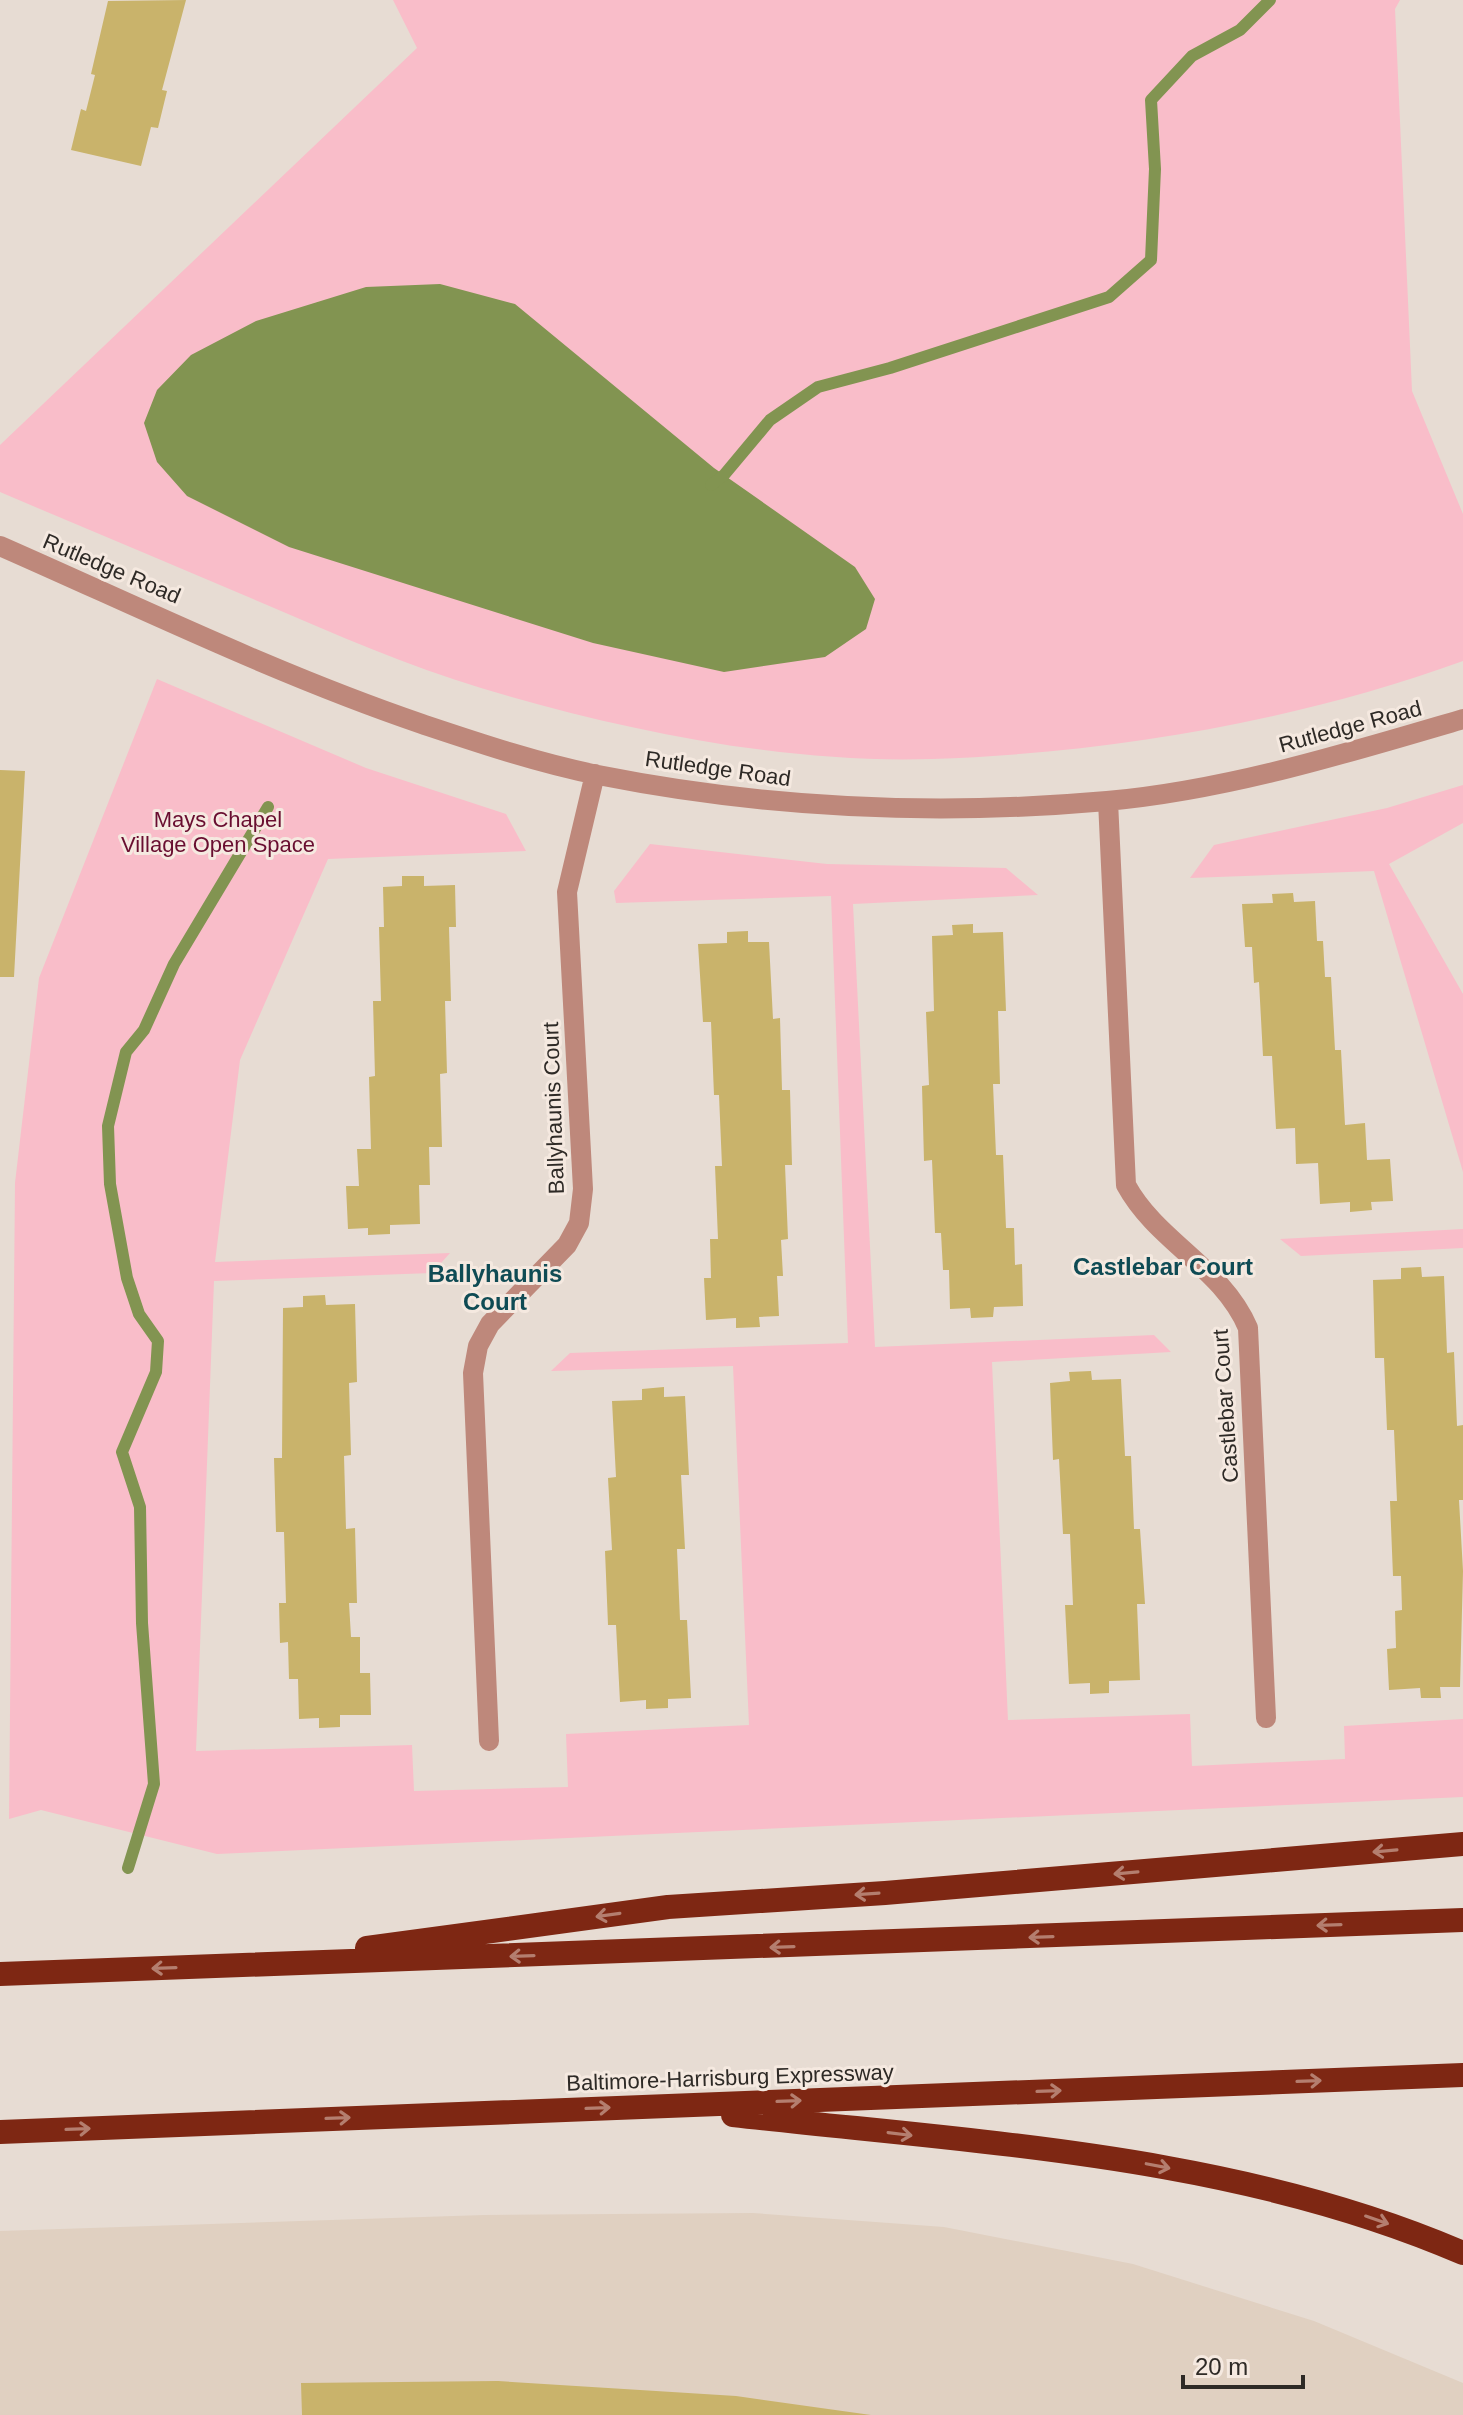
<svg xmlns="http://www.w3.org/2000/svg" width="1463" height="2415" viewBox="0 0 1463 2415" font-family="Helvetica,sans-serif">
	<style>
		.built { fill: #e0d0c1 }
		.green { fill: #f9bdc9 }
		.water { fill: #829451 }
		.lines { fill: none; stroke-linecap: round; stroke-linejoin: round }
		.stream { stroke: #829451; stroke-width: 12 }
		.building { fill: #c9b36b }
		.minor { stroke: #be887b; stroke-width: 20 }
		.motorway { stroke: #7e2713; stroke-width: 24 }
		.oneway { stroke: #b47e6f }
		.labels { text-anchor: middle; stroke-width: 6; stroke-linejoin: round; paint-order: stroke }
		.street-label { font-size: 22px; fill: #2e2a26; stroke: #f5e9e0 }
		.park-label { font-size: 22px; fill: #690e30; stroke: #f5e9e0 }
		.neighbourhood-label { font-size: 24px; font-weight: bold; fill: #0f4b54; stroke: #f5e9e0 }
	</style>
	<rect width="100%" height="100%" fill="#e7dcd3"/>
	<!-- built -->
	<path class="built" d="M753,2213L944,2227L1133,2264L1314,2321L1463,2383V2415H0V2231L484,2215Z"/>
	<!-- green -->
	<path class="green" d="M393,0H1400L1395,9L1412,391L1463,514V661C1294,722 1111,753 932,759C785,764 621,730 481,688C408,666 337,635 267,605C178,567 89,530 0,492V445L417,48Z
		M157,679L366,768L506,814L526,851L328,859L240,1060L215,1262L450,1253L432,1273L214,1281L196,1751L412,1745L414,1791L568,1787L566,1734L749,1725L733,1366L551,1371L570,1353L848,1343L831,896L616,903L614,891L650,844L827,864L1006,868L1038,895L853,904L875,1347L1154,1335L1171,1352L992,1362L1008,1720L1190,1714L1192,1766L1345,1759L1344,1726L1463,1719V1797L217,1854L41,1810L9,1819L15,1183L39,978Z
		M1463,785V823L1389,864L1463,994V1172L1374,871L1190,878L1214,845L1387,808Z
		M1463,1229V1248L1301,1256L1280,1239Z"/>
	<!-- water -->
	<path class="water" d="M440,284L515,304L714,468L855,567L875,599L866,629L825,657L724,672L593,643L289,547L187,496L157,462L144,423L157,390L191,355L256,321L366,287Z"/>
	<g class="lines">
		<!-- stream -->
		<path class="stream" d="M711,485L724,475L770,420L818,387L890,368L1109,297L1151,260L1155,169L1151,100L1192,56L1240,30L1270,0
			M128,1868L154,1784L142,1623L140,1507L122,1452L156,1372L158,1341L139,1314L127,1278L110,1184L108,1126L126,1052L144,1030L174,964L268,807"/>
	</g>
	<!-- building -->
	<path class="building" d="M186,0L162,90L167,91L158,128L151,127L141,166L71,150L81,109L86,111L95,75L91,74L108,1Z
		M0,770L25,771L14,977H0Z
		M402,876H424V886L455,885L456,927H449L451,1001H445L447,1073L440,1074L442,1147H429L430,1185H419L420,1224L390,1225V1234L368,1235V1228L348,1229L346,1186H359L357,1149H371L369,1077L375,1076L373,1001H381L379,927H384L383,887L402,886Z
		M1293,893L1294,902L1315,901L1317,941H1323L1325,977H1331L1335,1050H1341L1345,1125L1365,1123L1367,1160L1390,1159L1393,1201L1371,1202L1372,1210L1350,1212V1202L1320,1204L1318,1163L1296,1164L1295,1128L1276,1129L1272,1056H1263L1259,982L1254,983L1252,947H1245L1242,904L1273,903L1272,894Z
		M973,924V933L1003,932L1006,1011H998L1000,1084H993L996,1155H1003L1006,1228H1014L1015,1265L1022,1264L1023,1306L994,1307L993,1317L971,1318L970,1308L950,1309L949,1270H943L941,1233H935L932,1160L924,1161L922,1086L929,1085L926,1012L934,1011L932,936L953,935L952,925Z
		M748,931V942H769L773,1019L780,1018L782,1090H790L792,1165H785L788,1239L781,1240L783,1276H777L779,1316L759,1317L760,1327L736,1328V1318L706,1320L704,1278H711L710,1239H718L715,1166H722L719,1095H714L711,1022H703L698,944L727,943V932Z
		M1421,1267L1422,1277L1444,1276L1447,1353L1454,1352L1457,1426L1463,1425V1500H1459L1463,1571L1460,1687H1440L1441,1698H1421L1420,1688L1389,1690L1387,1649L1396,1648L1395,1611L1402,1610L1401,1576H1393L1390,1501H1397L1394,1430H1387L1384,1358H1375L1373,1280L1401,1279V1268Z
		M325,1295L326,1305L355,1304L357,1382L349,1383L351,1455L344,1456L346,1529L355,1528L357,1603H349L351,1637H360V1673H370L371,1715H340V1727L319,1728V1718L299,1719L298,1679H289L288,1642L280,1643L279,1603H286L284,1532H276L274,1458H282L283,1308L303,1307V1296Z
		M1091,1371L1092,1380L1121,1379L1125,1456H1131L1134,1529H1140L1145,1604H1137L1140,1680L1109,1681V1693L1090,1694V1683L1069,1684L1065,1605H1073L1070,1534H1063L1059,1459L1053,1460L1050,1383L1070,1381L1069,1372Z
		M664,1387V1397L685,1396L689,1475H681L685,1549H677L680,1620H687L691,1698L668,1699V1708L646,1709V1700L620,1702L616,1625H608L605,1551L612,1550L608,1478L616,1477L612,1401L642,1400V1389Z
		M498,2381L736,2396L871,2415H302L301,2383Z"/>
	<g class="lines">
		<!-- minor -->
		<path class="minor" d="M0,546C139,607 278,675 422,724C479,743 538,763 598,775C764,808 938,816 1107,801C1228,790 1347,753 1463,719
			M1108,801L1126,1185C1157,1242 1222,1267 1248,1328L1266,1718
			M489,1741L473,1373L478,1346L490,1324L567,1245L579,1223L583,1189L567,892L595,774"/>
		<!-- motorway -->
		<path class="motorway" d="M367,1948L668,1907L885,1893L1463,1844
			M0,1974L1463,1920
			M733,2115C978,2143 1234,2154 1463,2253
			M0,2132L1463,2075"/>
	</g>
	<!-- one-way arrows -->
	<defs><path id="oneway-shaft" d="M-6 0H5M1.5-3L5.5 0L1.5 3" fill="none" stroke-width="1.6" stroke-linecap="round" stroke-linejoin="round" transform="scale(2)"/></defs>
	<g class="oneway">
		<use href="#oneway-shaft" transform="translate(1385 1851) rotate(175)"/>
		<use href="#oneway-shaft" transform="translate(1126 1873) rotate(175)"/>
		<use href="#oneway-shaft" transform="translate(867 1894) rotate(176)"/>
		<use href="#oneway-shaft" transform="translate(608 1915) rotate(172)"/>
		<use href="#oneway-shaft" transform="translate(1329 1925) rotate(178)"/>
		<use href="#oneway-shaft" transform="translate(1041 1937) rotate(178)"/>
		<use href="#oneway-shaft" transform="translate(782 1947) rotate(178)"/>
		<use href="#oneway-shaft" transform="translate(522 1956) rotate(178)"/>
		<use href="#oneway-shaft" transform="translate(164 1968) rotate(178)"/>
		<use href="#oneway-shaft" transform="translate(1309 2081) rotate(-2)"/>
		<use href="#oneway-shaft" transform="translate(1049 2091) rotate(-2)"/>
		<use href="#oneway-shaft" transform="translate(789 2101) rotate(-2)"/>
		<use href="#oneway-shaft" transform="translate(598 2108) rotate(-2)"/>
		<use href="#oneway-shaft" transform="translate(338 2118) rotate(-2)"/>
		<use href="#oneway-shaft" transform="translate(78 2129) rotate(-2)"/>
		<use href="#oneway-shaft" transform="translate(900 2134) rotate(7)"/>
		<use href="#oneway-shaft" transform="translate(1158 2166) rotate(11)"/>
		<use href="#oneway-shaft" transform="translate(1377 2220) rotate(19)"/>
	</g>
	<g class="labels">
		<!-- street labels -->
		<g class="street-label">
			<text transform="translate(112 568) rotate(23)" y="8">Rutledge Road</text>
			<text transform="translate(1350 726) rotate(-15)" y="8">Rutledge Road</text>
			<text transform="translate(718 768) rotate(8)" y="8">Rutledge Road</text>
			<text transform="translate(553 1108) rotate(-92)" y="8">Ballyhaunis Court</text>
			<text transform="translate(1225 1406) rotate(-94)" y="8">Castlebar Court</text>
			<text transform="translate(730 2077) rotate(-2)" y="8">Baltimore-Harrisburg Expressway</text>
		</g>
		<!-- park labels -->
		<g class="park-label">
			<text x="218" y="827">Mays Chapel<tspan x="218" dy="25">Village Open Space</tspan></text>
		</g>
		<!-- neighbourhood labels -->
		<g class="neighbourhood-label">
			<text x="1163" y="1275">Castlebar Court</text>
			<text x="495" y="1282">Ballyhaunis<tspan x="495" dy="28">Court</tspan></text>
		</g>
	</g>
	<!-- scale -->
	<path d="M1183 2375v12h120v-12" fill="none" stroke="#2e2a26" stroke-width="4"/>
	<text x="1195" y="2375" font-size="24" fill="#2e2a26" stroke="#f5e9e0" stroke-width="6" paint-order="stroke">20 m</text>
</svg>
